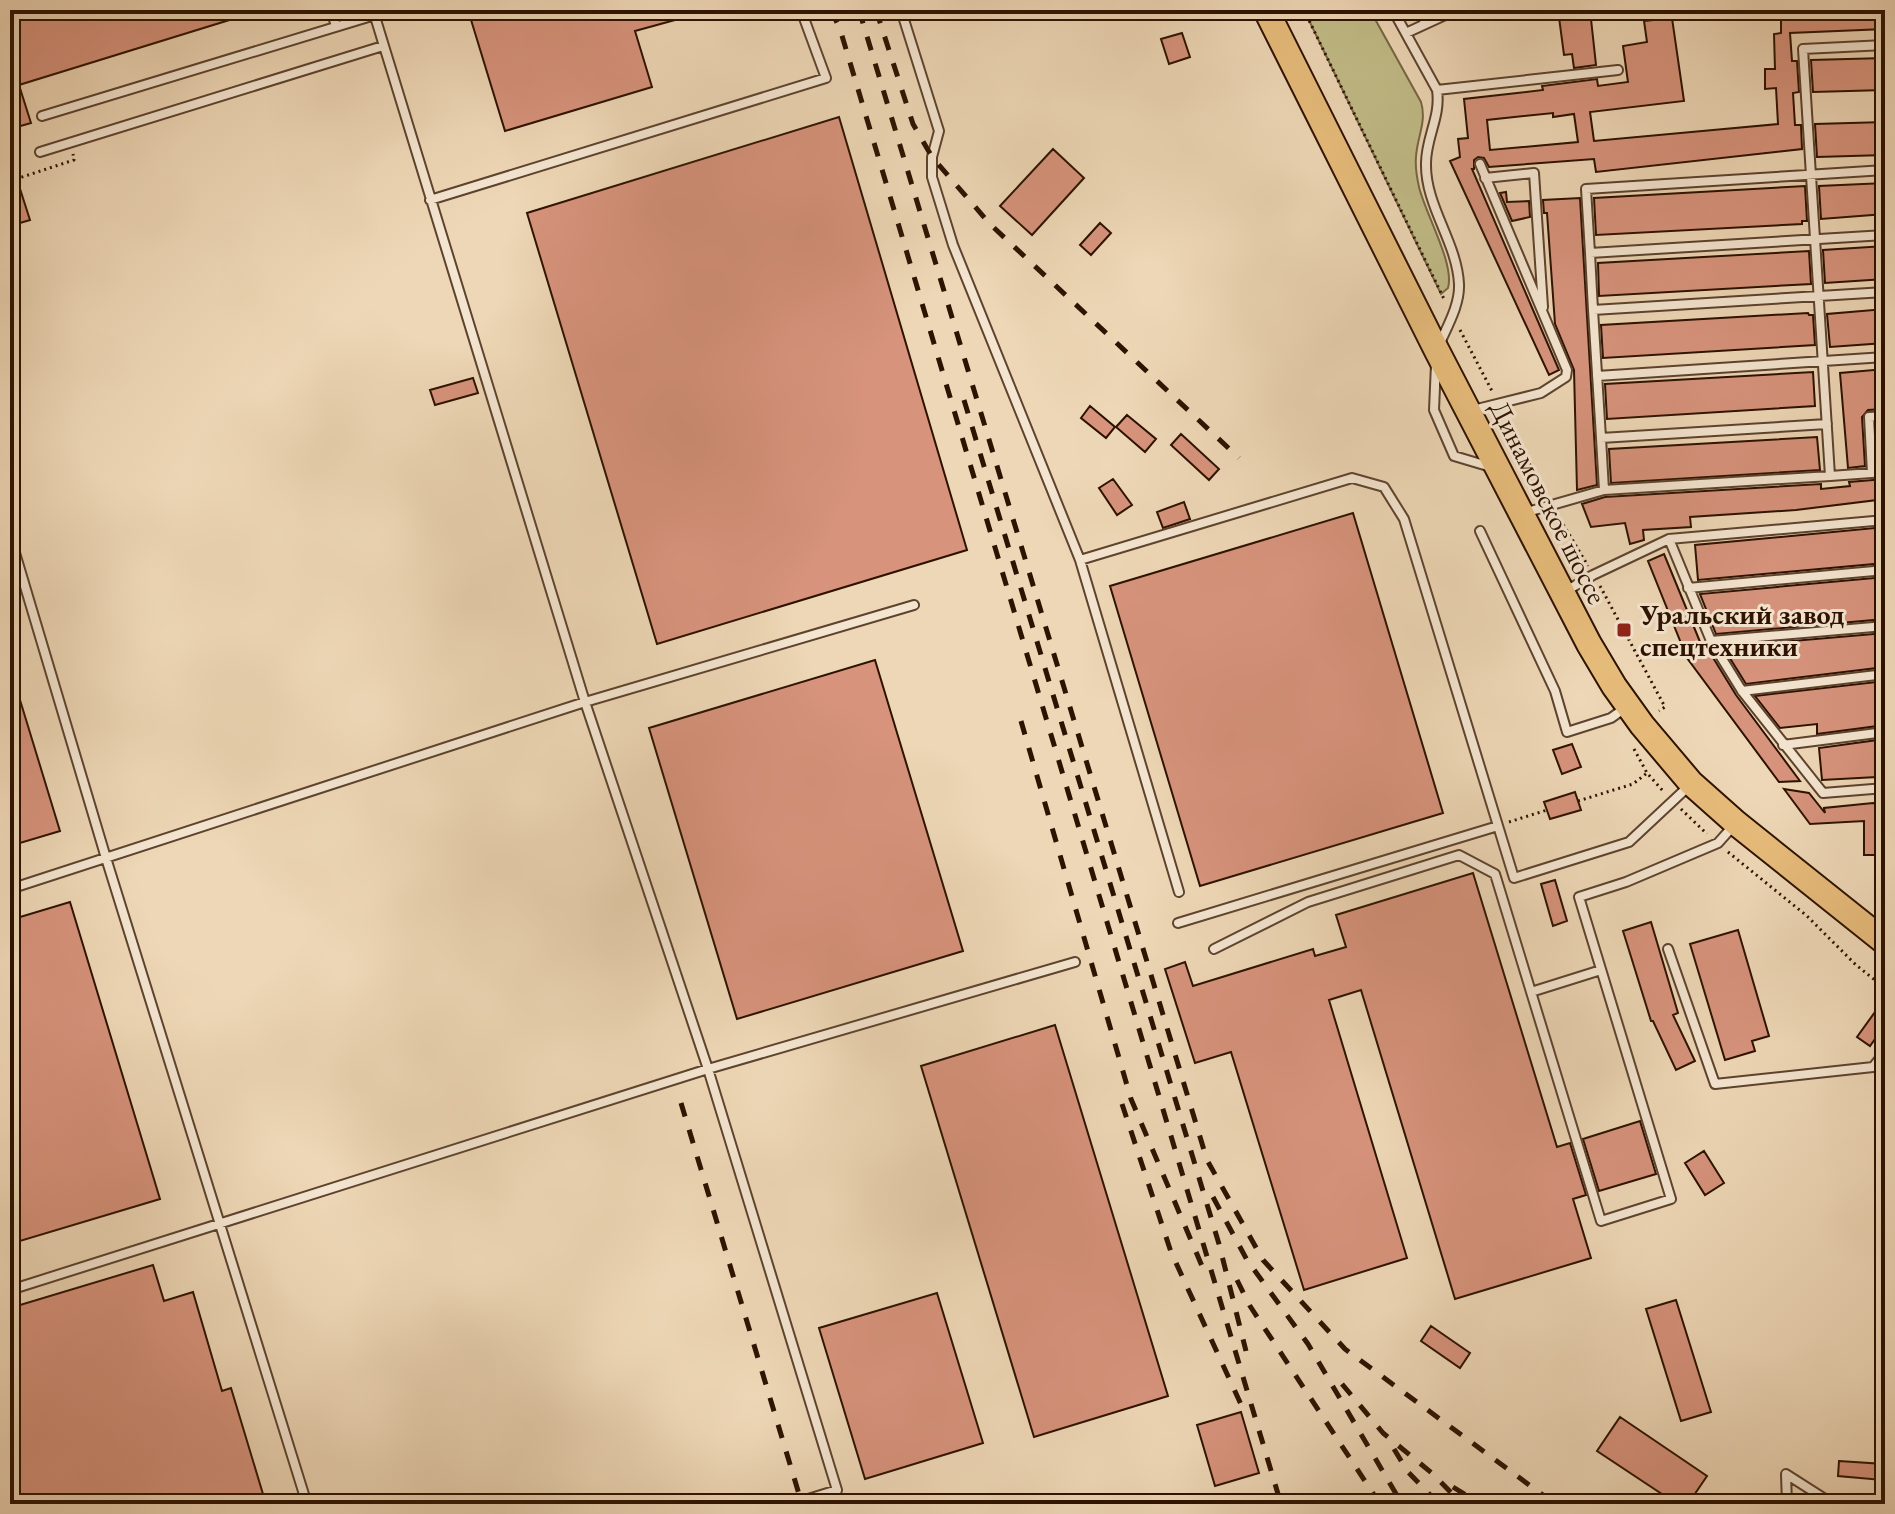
<svg xmlns="http://www.w3.org/2000/svg" width="1895" height="1514" viewBox="0 0 1895 1514" font-family="'EB Garamond',serif">
	<style>
		.green { fill: #c1bc88; stroke: #776744; stroke-width: 2 }
		.building { fill: #d7937c; stroke: #2d1200; stroke-width: 2; fill-rule: evenodd }
		.lines { fill: none; stroke-linecap: round; stroke-linejoin: round }
		.service-casing { stroke: #5d432e; stroke-width: 12 }
		.primary-casing { stroke: #2d1200; stroke-width: 28 }
		.path { stroke: #2d1200; stroke-width: 3; stroke-dasharray: 2 4; stroke-linecap: butt }
		.service { stroke: #f4e5d0; stroke-width: 8 }
		.primary { stroke: #e7bc7b; stroke-width: 24 }
		.rail { stroke: #2d1200; stroke-width: 5; stroke-dasharray: 14 14; stroke-linecap: butt }
		.poi-dot { fill: #8f2418; stroke: #f4e5d0; stroke-width: 3 }
		.labels { text-anchor: middle; stroke-width: 6; stroke-linejoin: round; paint-order: stroke }
		.street-label { font-size: 28px; fill: #2d1200; stroke: #f4e5d0 }
		.poi-label { font-size: 28px; font-weight: bold; fill: #2d1200; stroke: #f4e5d0; text-anchor: start }
	</style>
	<rect width="100%" height="100%" fill="#eed7b6"/>
	<filter id="stains"><feTurbulence type="fractalNoise" baseFrequency=".0025" numOctaves="4"/><feColorMatrix values="0 0 0 0 .2 0 0 0 0 .09 0 0 0 0 .02 0 0 0 .5 -.17"/></filter>
	<radialGradient id="worn" r=".72"><stop offset=".6" stop-color="#630" stop-opacity="0"/><stop offset="1" stop-color="#630" stop-opacity=".3"/></radialGradient>
	<!-- green -->
	<path class="green" d="M1304,10H1370L1421,102C1427,122 1417,137 1416,157C1415,167 1417,178 1419,187C1425,213 1455,264 1448,288L1441,294Z"/>
	<!-- building -->
	<path class="building" d="M10,10H251L252,13L19,85L31,123L10,129Z
		M468,10H697V14L635,31L652,87L505,131Z
		M1558,10H1590L1596,65L1574,68L1572,54L1564,55Z
		M1781,10H1885V29L1790,33L1792,61H1797L1799,92L1793,93L1795,125H1801L1802,149L1596,172L1594,159L1489,167L1484,158L1478,157L1474,160V169H1472L1559,370L1549,375L1450,161L1460,157L1458,139L1468,138L1464,99L1543,90L1542,86L1597,79L1598,86L1628,82L1623,46L1647,42L1644,21L1672,18L1684,101L1590,112L1594,141L1778,124L1776,88L1765,89V69H1775L1774,34L1781,33ZM1553,113V117L1574,114L1578,142L1490,150L1487,120Z
		M1182,33L1190,57L1169,64L1161,39Z
		M1885,58V90L1813,92L1811,60Z
		M839,117L967,550L657,644L527,213Z
		M1885,122V155L1817,157L1815,124Z
		M1053,149L1084,178L1032,235L1000,206Z
		M10,167H13L30,220L10,226Z
		M1885,183V214L1821,219L1819,186Z
		M1805,186L1807,221H1802V224L1596,235L1594,198Z
		M1506,192L1507,202L1529,201L1530,217L1512,221L1500,193Z
		M1580,198L1597,485L1577,490L1574,370L1555,324L1547,213H1544L1543,200Z
		M1100,223L1111,233L1091,255L1080,245Z
		M1885,246V279L1825,283L1823,250Z
		M1809,251L1811,284L1599,296L1598,263Z
		M1885,309V343L1830,347L1827,314Z
		M1808,313L1809,315H1813L1815,345L1603,358L1601,325Z
		M1885,369V409L1868,410L1862,417L1865,466L1848,468L1840,373Z
		M1813,372L1815,406L1607,419L1605,384Z
		M473,378L478,393L435,405L430,390Z
		M1090,406L1115,427L1106,438L1081,418Z
		M1127,415L1156,439L1145,452L1116,427Z
		M1181,434L1219,469L1209,480L1171,445Z
		M1817,437L1820,470L1611,483L1609,449Z
		M1113,479L1132,505L1117,515L1099,488Z
		M1885,479V499L1796,510L1690,517L1691,527L1643,530L1644,540L1630,544L1625,523L1591,527L1582,504L1605,497L1821,484V489L1850,486L1849,482Z
		M1184,502L1190,519L1163,528L1157,512Z
		M1353,513L1443,813L1200,886L1110,586Z
		M1885,527V563L1698,580L1695,545Z
		M1664,554L1705,654L1704,643L1736,695L1800,781L1779,782L1687,658L1648,561Z
		M1885,577V619L1716,634L1700,594Z
		M1885,633V667L1746,684L1723,647Z
		M875,660L963,951L737,1019L649,728Z
		M13,677L60,831L10,846V678Z
		M1885,681V725L1817,734V724L1780,728L1755,696Z
		M1885,739V759L1877,760V777L1822,780L1819,748Z
		M1572,744L1581,767L1562,774L1553,750Z
		M1784,789L1809,793L1825,813L1824,808L1873,803L1885,804V855H1864V821L1810,824Z
		M1575,792L1581,810L1550,819L1544,802Z
		M1473,873L1557,1147L1570,1143L1586,1195L1573,1199L1591,1258L1455,1299L1361,990L1329,1000L1407,1258L1304,1290L1231,1052L1195,1063L1165,969L1185,962L1193,986L1313,949L1315,956L1346,947L1336,915Z
		M1555,880L1567,921L1553,926L1541,884Z
		M70,902L160,1199L10,1244V920Z
		M1651,922L1678,1013L1673,1015L1695,1061L1676,1070L1653,1021H1651L1623,931Z
		M1738,930L1769,1036L1752,1041L1755,1051L1725,1060L1690,944Z
		M1885,998V1025L1870,1046L1857,1037Z
		M1055,1025L1168,1396L1034,1437L921,1066Z
		M1640,1121L1656,1174L1599,1191L1583,1139Z
		M1704,1151L1724,1183L1705,1195L1685,1163Z
		M153,1265L164,1301L193,1292L222,1391L231,1388L266,1504H10V1308Z
		M937,1293L983,1443L865,1479L819,1328Z
		M1676,1300L1711,1412L1681,1421L1646,1309Z
		M1431,1326L1470,1353L1460,1368L1421,1341Z
		M1241,1412L1259,1473L1215,1486L1197,1425Z
		M1620,1417L1707,1476L1688,1504H1677L1597,1451Z
		M1839,1461L1884,1464L1882,1480L1838,1476Z"/>
	<g class="lines">
		<defs>
			<path id="service" d="M331,10L336,26
				M373,10L585,702L708,1069L837,1490L792,1504
				M901,10L939,131L932,157V177L953,245L1080,560L1179,892
				M1393,10L1437,90C1441,117 1426,137 1426,163C1425,206 1457,242 1459,284C1460,304 1448,325 1440,343
				M1419,10L1426,24
				M1406,33L1456,10
				M1437,90L1618,70
				M42,116L375,15
				M40,152L383,46
				M1885,170L1586,189L1590,253L1885,235
				M1485,178L1534,173L1543,307
				M430,200L826,78L801,10
				M1590,253L1593,310
				M1436,364L1434,410L1454,456L1491,467
				M1597,376L1885,357
				M1469,411L1541,393L1566,377L1567,370L1480,164
				M1827,424L1601,438L1593,310L1885,292
				M1601,438L1604,490
				M1872,473L1869,417L1885,416
				M1830,476L1885,472
				M1524,513L1604,490L1830,476L1803,49L1885,45
				M1480,531L1555,691L1567,732L1611,718L1625,708
				M10,536L106,858L307,1504
				M1669,539L1711,641L1742,691L1823,793L1885,788V785
				M1080,560L1352,478L1384,487L1404,519L1514,878L1629,842L1691,784
				M1688,588L1885,570
				M1566,591L1593,575L1669,539L1885,520
				M1711,641L1885,626
				M1742,691L1885,674
				M1783,745L1885,732
				M10,889L585,702L914,605
				M1178,923L1498,826
				M1214,949L1308,902L1459,855L1495,874L1601,1221L1671,1199L1579,897L1626,882L1718,843L1735,824
				M1668,949L1715,1084L1873,1067L1885,1052
				M1531,992L1601,970
				M10,1290L708,1069L1075,962
				M1787,1504L1786,1474L1833,1504"/>
			<path id="primary" d="M1266,10L1437,351L1589,644L1614,686L1642,725L1691,783L1736,823L1885,942"/>
		</defs>
		<!-- service casing -->
		<use href="#service" class="service-casing"/>
		<!-- primary casing -->
		<use href="#primary" class="primary-casing"/>
		<!-- path -->
		<path class="path" d="M1304,10L1444,299
			M10,181L74,160L73,154
			M1460,330L1492,391
			M1504,416L1545,494
			M1557,514L1588,566
			M1600,586L1665,707L1659,711
			M1634,749L1647,773L1664,792
			M1578,801L1633,784L1647,773
			M1681,809L1707,834
			M1509,822L1547,810
			M1728,852L1807,916L1856,965L1885,988"/>
		<!-- service -->
		<use href="#service" class="service"/>
		<!-- primary -->
		<use href="#primary" class="primary"/>
		<!-- rail -->
		<path class="rail" d="M831,10L840,29L1281,1504
			M859,10L1207,1160L1263,1260L1345,1349L1555,1504
			M876,10L913,124L932,157L990,224L1239,458
			M964,400L1219,1244L1246,1351
			M1021,721L1131,1099L1202,1266
			M681,1103L802,1504
			M1122,1104L1171,1252L1245,1413
			M1213,1197L1247,1260L1308,1344L1402,1504
			M1237,1280L1250,1306L1380,1504
			M1342,1384L1383,1433L1433,1474L1462,1504
			M1394,1449L1408,1472L1439,1504
			M1453,1487L1480,1504"/>
	</g>
	<!-- markers -->
	<rect class="poi-dot" x="1616" y="622" width="16" height="16" rx="4"/>
	<g class="labels">
		<!-- street labels -->
		<g class="street-label">
			<text transform="translate(1549 502) rotate(63)" y="10">Динамовское шоссе</text>
		</g>
		<!-- poi labels -->
		<g class="poi-label">
			<text x="1640" y="624">Уральский завод<tspan x="1640" dy="32">спецтехники</tspan></text>
		</g>
	</g>
	<!-- margin -->
	<rect width="1895" height="1514" fill="none" stroke="#eed7b6" stroke-width="40"/>
	<rect x="12" y="12" width="1871" height="1490" fill="none" stroke="#2d1200" stroke-width="4"/>
	<rect x="20" y="20" width="1855" height="1474" fill="none" stroke="#2d1200" stroke-width="2"/>
	<rect width="100%" height="100%" filter="url(#stains)"/>
	<rect width="100%" height="100%" fill="url(#worn)"/>
</svg>
